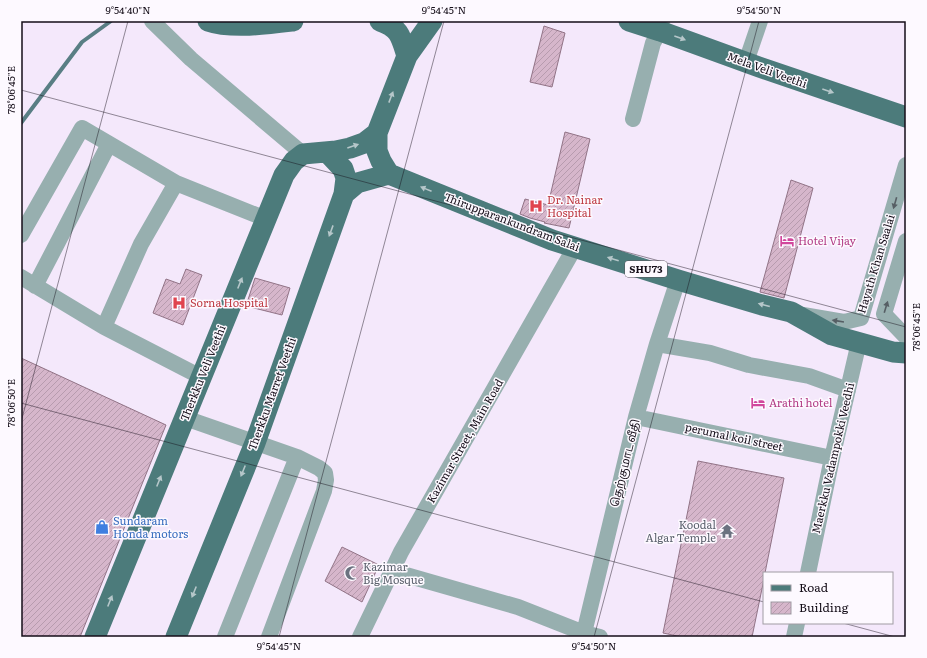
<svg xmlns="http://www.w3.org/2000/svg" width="927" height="658" viewBox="0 0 927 658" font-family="Literata,'Noto Sans Tamil',serif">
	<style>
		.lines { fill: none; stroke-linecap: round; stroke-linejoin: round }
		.stream { stroke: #597e84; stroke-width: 4 }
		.building { fill: url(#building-hatch); stroke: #917386 }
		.minor { stroke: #97afaf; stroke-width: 16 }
		.major { stroke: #4c7b7b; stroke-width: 21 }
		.oneway { fill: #b6c7ca }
		.oneway2 { fill: #565e64 }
		.ticks { fill: none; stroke: #140d18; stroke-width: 1; stroke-opacity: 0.45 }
		.labels { text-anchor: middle; stroke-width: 3; stroke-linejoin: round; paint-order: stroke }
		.shield { fill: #fdf9ff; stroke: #5a545d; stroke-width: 1 }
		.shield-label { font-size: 10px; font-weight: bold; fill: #140d18 }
		.street-label { font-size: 11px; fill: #140d18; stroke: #fdf9ff }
		.health-label { font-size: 11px; fill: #be3a42; stroke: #fdf9ff; text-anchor: start }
		.hotel-label { font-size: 11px; fill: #b23c85; stroke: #fdf9ff; text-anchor: start }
		.shop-label { font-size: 11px; fill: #366cbe; stroke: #fdf9ff; text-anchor: start }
		.worship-label { font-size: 11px; fill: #5b616d; stroke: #fdf9ff; text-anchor: end }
		.neatline { fill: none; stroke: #140d18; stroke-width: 1.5 }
		.ticks-label { font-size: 10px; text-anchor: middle; fill: #140d18 }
	</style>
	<defs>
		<pattern id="building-hatch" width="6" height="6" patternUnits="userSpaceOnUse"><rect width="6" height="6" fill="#d6b6cb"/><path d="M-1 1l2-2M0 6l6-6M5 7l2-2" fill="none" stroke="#b79bae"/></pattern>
	</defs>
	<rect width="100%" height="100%" fill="#f4e8fb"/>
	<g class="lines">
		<!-- stream -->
		<path class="stream" d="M21,123L82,42L111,21"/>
	</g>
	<!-- building -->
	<path class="building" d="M544,26L565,33L552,87L530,82Z
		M565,132L590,139L569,228L544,223L545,222L530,218L520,214L525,199L548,205Z
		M791,180L813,188L784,298L760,292Z
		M186,269L202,275L183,325L153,313L166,279L180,284Z
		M255,278L290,288L282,315L246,306Z
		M21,358L166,425L80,637H21Z
		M698,461L784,478L765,573H764V579L752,637H682L663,633Z
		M342,547L379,565L362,602L325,581Z"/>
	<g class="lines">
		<!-- minor -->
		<path class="minor" d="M152,21L191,59L303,154
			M746,62L760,21
			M633,119L653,43L660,31L662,21
			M21,235L82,128L176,183
			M906,241L884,314L906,337
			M21,277L104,327
			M35,286L109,144
			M803,315L844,322L861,318L906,165
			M657,344L710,353L749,365L809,376L848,390
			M201,377L104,327L141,244L176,183L266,219
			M636,417L832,458
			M185,418L297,457L319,468L325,473L326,480L324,491L269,637
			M392,571L518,607L584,633
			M808,573L832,458L859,342
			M225,637L297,457
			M360,637L401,552L575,247
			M600,637L584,633L636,417L657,344L678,280
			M794,637L797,623"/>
		<!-- major -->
		<path class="major" d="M208,21C231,29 269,24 293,21
			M380,21C400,28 401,37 407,56
			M629,21L660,31L759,67L906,117
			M377,133V151L381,161L389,174L552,240L678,280L762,305L791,312L832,335L893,352L906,353
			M327,152L343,169L346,178L344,194
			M95,637L284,175L294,161L303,154L336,151L350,148L364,143L377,133L407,56L432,21
			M176,637L255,443L344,194L357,183L389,174"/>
	</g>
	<!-- one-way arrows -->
	<defs><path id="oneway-solid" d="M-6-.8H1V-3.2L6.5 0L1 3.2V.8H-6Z"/></defs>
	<g class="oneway">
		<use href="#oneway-solid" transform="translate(680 38) rotate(20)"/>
		<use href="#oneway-solid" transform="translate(828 91) rotate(19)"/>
		<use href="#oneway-solid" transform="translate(391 97) rotate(-69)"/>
		<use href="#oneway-solid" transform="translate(353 146) rotate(-19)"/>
		<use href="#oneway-solid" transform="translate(426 189) rotate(-158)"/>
		<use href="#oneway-solid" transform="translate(331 231) rotate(110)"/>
		<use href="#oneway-solid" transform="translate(613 259) rotate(-162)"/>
		<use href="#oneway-solid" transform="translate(240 283) rotate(-68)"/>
		<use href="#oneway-solid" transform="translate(764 305) rotate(-165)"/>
		<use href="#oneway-solid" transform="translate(243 471) rotate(112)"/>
		<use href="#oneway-solid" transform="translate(159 481) rotate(-68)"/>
		<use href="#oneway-solid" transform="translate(194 592) rotate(112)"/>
		<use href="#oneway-solid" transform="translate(110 601) rotate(-68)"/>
	</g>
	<g class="oneway2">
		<use href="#oneway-solid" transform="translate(895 203) rotate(106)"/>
		<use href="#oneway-solid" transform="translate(886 307) rotate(-73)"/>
		<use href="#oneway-solid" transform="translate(838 321) rotate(-171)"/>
	</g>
	<!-- ticks -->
	<path class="ticks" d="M21,90L906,327M21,403L764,602M21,422L128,21M843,623L895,637M279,637L444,21M594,637L759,21"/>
	<!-- icons -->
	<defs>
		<symbol id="hospital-bare" viewBox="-9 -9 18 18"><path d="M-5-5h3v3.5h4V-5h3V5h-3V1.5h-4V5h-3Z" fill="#e0444e" stroke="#fdf9ff" stroke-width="2.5" paint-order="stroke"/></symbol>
		<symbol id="hotel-bare" viewBox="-9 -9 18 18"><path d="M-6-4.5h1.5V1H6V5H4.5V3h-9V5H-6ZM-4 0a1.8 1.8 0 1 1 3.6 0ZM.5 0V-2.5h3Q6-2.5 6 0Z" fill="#d1479c" stroke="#fdf9ff" stroke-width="2.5" paint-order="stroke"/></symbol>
		<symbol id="shop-bare" viewBox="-9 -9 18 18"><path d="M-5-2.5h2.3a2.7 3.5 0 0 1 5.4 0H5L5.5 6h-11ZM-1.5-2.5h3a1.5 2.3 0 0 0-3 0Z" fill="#3f7fe0" stroke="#fdf9ff" stroke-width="2.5" paint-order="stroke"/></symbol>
		<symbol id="temple-bare" viewBox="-9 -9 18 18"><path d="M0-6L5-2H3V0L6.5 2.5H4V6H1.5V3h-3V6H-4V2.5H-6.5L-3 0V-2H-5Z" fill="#6b7280" stroke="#fdf9ff" stroke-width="2.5" paint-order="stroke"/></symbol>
		<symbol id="mosque-bare" viewBox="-9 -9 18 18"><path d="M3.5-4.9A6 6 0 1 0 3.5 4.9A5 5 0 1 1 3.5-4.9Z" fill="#6b7280" stroke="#fdf9ff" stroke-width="2.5" paint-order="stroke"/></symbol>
	</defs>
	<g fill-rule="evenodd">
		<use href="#hospital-bare" x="526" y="196" width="20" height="20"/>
		<use href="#hotel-bare" x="777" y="231" width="20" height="20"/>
		<use href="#hospital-bare" x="169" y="293" width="20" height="20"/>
		<use href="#hotel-bare" x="748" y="393" width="20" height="20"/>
		<use href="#shop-bare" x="92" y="517" width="20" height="20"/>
		<use href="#temple-bare" x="717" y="521" width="20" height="20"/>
		<use href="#mosque-bare" x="342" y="563" width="20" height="20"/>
	</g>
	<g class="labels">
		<!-- shield labels -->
		<rect class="shield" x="625" y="261" width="42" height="16" rx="3"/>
		<g class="shield-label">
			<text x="646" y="273">SHU73</text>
		</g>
		<!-- street labels -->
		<g class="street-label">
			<text transform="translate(767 70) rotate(20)" y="4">Mela Veli Veethi</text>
			<text transform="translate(512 222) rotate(21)" y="4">Thirupparankundram Salai</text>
			<text transform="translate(876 264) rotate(-73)" y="4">Hayath Khan Saalai</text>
			<text transform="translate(203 373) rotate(-68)" y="4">Therkku Veli Veethi</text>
			<text transform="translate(272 394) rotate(-70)" y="4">Therkku Marret Veethi</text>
			<text transform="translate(734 437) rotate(12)" y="4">perumal koil street</text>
			<text transform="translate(465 441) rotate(-60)" y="4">Kazimar Street, Main Road</text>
			<text transform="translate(833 458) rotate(-77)" y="4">Maerkku Vadampokki Veedhi</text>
			<text transform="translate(625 463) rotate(-76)" y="4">தெற்குமாட வீதி</text>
		</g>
		<!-- health labels -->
		<g class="health-label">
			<text x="547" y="204">Dr. Nainar<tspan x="547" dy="13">Hospital</tspan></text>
			<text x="190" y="307">Sorna Hospital</text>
		</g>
		<!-- hotel labels -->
		<g class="hotel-label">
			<text x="798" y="245">Hotel Vijay</text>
			<text x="769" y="407">Arathi hotel</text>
		</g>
		<!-- shop labels -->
		<g class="shop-label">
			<text x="113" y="525">Sundaram<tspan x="113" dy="13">Honda motors</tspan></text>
		</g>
		<!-- worship labels -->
		<g class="worship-label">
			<text x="716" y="529">Koodal<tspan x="716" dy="13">Algar Temple</tspan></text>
			<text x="363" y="571" text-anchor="start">Kazimar<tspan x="363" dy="13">Big Mosque</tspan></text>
		</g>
	</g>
	<!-- border -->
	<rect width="927" height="658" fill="none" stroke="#fdf9ff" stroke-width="44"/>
	<!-- legend -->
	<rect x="763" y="572" width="130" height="52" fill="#fdf9ff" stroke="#a09ba3"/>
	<rect x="771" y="585" width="20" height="6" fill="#4c7b7b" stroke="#a09ba3"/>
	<text x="799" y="592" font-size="12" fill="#140d18">Road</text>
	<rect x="771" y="602" width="20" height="12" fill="url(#building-hatch)" stroke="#a09ba3"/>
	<text x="799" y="612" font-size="12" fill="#140d18">Building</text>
	<rect x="22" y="22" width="883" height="614" class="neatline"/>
	<g class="ticks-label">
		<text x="128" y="14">9°54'40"N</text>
		<text x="444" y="14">9°54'45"N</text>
		<text x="759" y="14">9°54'50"N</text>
		<text transform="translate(11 90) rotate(-90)" y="4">78°06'45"E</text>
		<text transform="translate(916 327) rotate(-90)" y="4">78°06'45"E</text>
		<text transform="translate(11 403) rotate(-90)" y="4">78°06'50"E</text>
		<text x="279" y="650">9°54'45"N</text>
		<text x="594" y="650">9°54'50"N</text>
	</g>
</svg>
